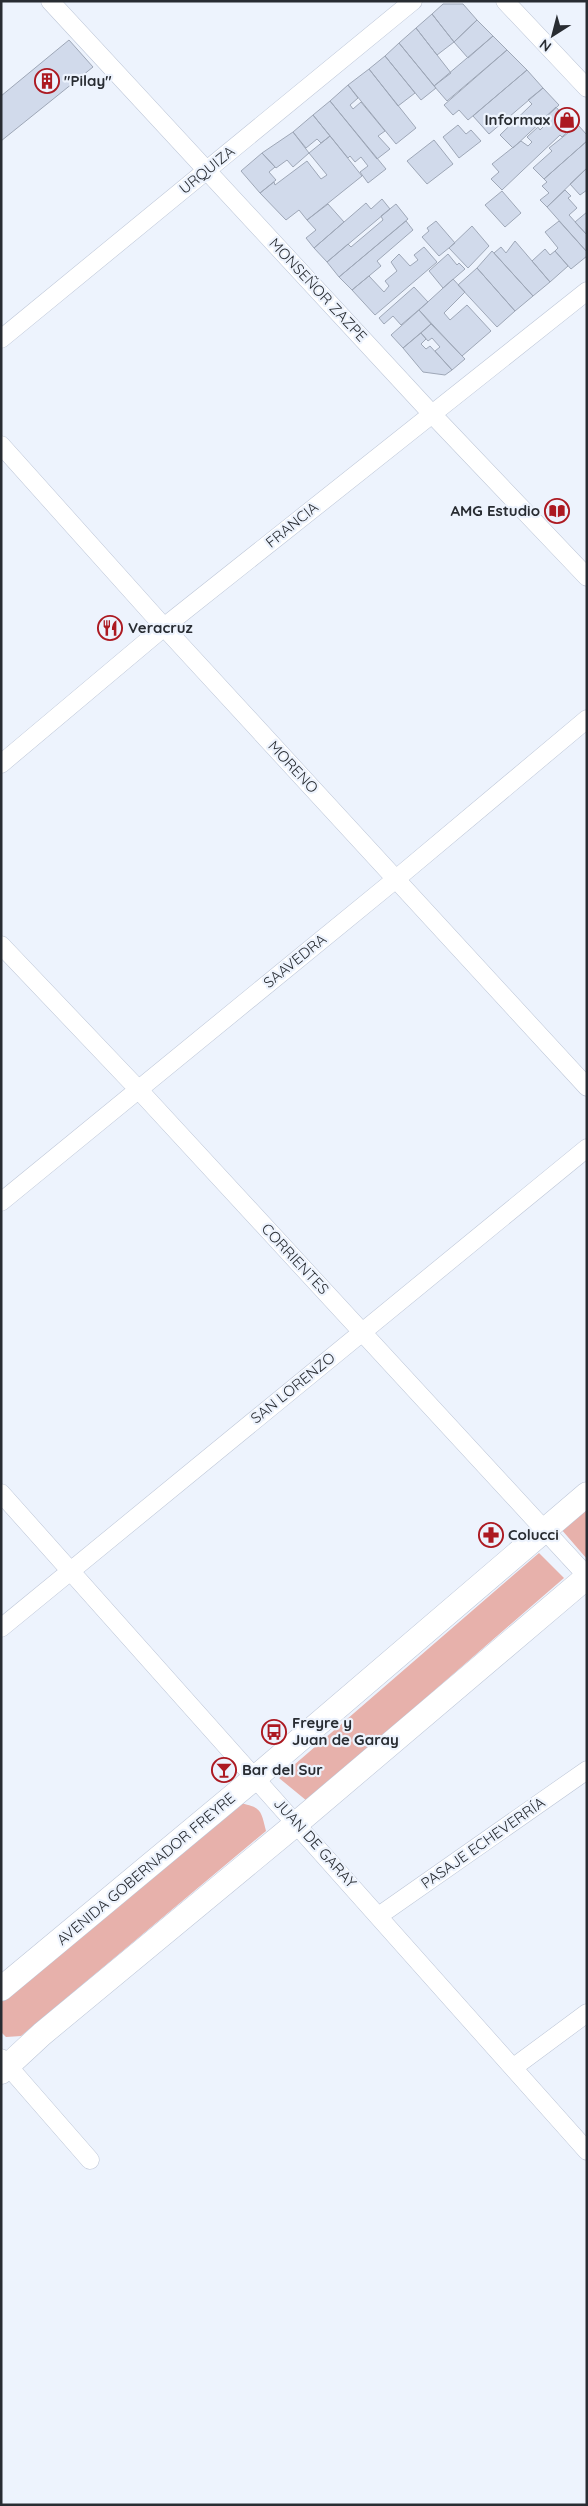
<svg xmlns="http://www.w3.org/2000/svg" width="588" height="2506" viewBox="0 0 588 2506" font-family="Quicksand,sans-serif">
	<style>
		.green { fill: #e7b1ab }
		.building { fill: #d1daeb; stroke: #9ea7b7 }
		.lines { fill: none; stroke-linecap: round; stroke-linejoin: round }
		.minor-casing { stroke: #bdc6d7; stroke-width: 19 }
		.secondary-casing { stroke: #bdc6d7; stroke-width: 25 }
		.minor { stroke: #fff; stroke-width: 18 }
		.secondary { stroke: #fff; stroke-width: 24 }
		.labels { text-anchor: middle; stroke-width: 4.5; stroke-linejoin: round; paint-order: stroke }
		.poi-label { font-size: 15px; font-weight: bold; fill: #282c32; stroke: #edf3fd; text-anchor: start }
		.street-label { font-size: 15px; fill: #282c32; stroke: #edf3fd }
	</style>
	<rect width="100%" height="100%" fill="#edf3fd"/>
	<!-- green -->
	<path class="green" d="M587,1508V1559L561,1529Z
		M539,1553L564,1578L307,1801L279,1778Z
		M239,1803C261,1807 261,1810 266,1831L21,2036L6,2037L1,2032V2002Z"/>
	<!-- building -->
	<path class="building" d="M443,4H463L477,20L454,42L432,14Z
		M432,14L454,42L437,55L416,28Z
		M477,20L493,36L468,58L454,42Z
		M416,28L451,73L434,86L399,43Z
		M493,36L507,50L447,101L434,86Z
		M69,40L93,67L1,141V96Z
		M399,43L436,88L421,100L385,56Z
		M507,50L527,70L468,120L459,110L453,115L444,105Z
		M385,56L415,93L398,106L369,69Z
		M369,69L416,128L396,144L348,85Z
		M527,70L543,88L489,134L473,116Z
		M348,85L358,98L350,105L353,109L361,102L385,131L378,136L390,149L377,159L330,101Z
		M543,88L559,105L513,148L500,135L532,104L528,100Z
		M330,101L386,169L368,183L360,172L368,166L361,157L355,162L350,156L348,158L313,115Z
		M556,107L562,114L565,111L576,124L562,137L560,135L502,190L491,179L499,172L492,164L521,141L528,146L532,142L527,137L538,127L540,130L543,127L539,123Z
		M313,115L330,136L321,143L317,139L306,148L293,132Z
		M458,125L466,134L471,130L481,141L459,158L443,137Z
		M578,125L587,135V141L544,179L533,168L552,151L549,148Z
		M293,132L309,153L293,167L287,160L276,168L262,153Z
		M330,136L362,176L307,220L299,210L286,220L260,193L274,182L275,185L307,161L321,179L327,175L309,153Z
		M434,140L453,164L427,184L407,161Z
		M587,141V168L547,207L540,200L549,193L542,186L547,182L544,179Z
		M262,153L275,167L269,172L276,180L260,193L241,171Z
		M587,168V190L580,195L570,184Z
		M565,190L571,196L568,198L577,208L569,215L587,235V252L547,207Z
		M502,191L521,213L505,227L485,205Z
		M382,199L390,209L327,262L314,248L366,203L371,209Z
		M328,204L344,222L314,248L306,238L316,230L307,220Z
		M396,204L408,219L339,277L327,262L348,244L351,247L383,220L381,216Z
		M587,212V235L575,222Z
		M406,221L413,230L377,261L381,266L352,290L339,277Z
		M436,221L455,243L439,256L422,237L429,231L427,228Z
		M559,221L587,252V256L571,269L555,251L558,248L545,232Z
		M472,226L489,246L468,268L449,248Z
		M515,241L550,282L533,296L494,253L501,247L506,253Z
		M424,247L437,262L375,315L352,290L369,276L384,292L389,286L385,281L397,271L391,262L399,254L410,266L418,260L414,255Z
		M545,249L550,255L555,251L568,266L550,282L532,261Z
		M492,251L533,296L515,311L477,268Z
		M448,254L457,265L459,263L465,269L443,288L429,271Z
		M477,268L515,311L497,327L458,285Z
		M453,279L465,292L444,313L450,320L467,305L491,331L462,356L419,310Z
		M414,287L428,302L401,325L393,316L384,324L379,318Z
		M419,310L431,324L403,348L391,335Z
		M431,324L465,359L452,370L435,351L440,347L432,338L428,341L421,333Z
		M421,333L426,339L421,344L426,349L430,346L452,370L445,375L423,372L403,348Z"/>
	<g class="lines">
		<defs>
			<path id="minor" d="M50,1L431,413L587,577
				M505,1L587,88
				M1,339L413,1
				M1,445L164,627L587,1087
				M1,764L164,627L587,291
				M1,945L138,1089L587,1576
				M1,1202L396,879L587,719
				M1,1493L587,2151
				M1,1628L587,1148
				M380,1915L587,1770
				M1,2058L90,2160
				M514,2067L587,2013"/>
			<path id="secondary" d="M1,1989L256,1777L587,1494
				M1,2072L42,2034L297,1823L587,1577"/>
		</defs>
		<!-- minor casing -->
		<use href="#minor" class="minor-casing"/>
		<!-- secondary casing -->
		<use href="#secondary" class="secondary-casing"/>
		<!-- minor -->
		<use href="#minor" class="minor"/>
		<!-- secondary -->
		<use href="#secondary" class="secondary"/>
	</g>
	<!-- icons -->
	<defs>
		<symbol id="building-ring" viewBox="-11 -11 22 22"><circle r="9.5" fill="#edf3fd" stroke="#ac1921" stroke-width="1.5"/><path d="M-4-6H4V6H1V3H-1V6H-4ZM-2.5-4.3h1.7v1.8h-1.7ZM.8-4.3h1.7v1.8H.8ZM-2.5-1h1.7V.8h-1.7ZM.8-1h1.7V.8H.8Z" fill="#ac1921"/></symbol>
		<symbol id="shop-ring" viewBox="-11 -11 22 22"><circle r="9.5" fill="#edf3fd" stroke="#ac1921" stroke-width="1.5"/><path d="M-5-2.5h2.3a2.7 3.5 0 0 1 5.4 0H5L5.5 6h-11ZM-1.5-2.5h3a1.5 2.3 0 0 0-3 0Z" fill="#ac1921"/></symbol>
		<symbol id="library-ring" viewBox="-11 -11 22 22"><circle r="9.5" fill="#edf3fd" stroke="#ac1921" stroke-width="1.5"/><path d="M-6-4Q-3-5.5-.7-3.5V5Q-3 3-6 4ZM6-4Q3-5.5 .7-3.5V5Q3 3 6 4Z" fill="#ac1921"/></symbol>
		<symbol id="restaurant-ring" viewBox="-11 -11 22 22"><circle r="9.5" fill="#edf3fd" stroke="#ac1921" stroke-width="1.5"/><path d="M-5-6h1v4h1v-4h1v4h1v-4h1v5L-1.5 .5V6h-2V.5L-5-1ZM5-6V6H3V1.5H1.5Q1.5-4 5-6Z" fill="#ac1921"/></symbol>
		<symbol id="pharmacy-ring" viewBox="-11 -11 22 22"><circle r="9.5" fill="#edf3fd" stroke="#ac1921" stroke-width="1.5"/><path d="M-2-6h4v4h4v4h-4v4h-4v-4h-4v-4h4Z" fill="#ac1921"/></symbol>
		<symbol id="bus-ring" viewBox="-11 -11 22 22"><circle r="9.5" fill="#edf3fd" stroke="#ac1921" stroke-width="1.5"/><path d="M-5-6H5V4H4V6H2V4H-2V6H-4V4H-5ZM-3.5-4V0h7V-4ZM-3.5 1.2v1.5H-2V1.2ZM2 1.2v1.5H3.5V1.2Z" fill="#ac1921"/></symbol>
		<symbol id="bar-ring" viewBox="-11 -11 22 22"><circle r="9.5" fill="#edf3fd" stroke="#ac1921" stroke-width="1.5"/><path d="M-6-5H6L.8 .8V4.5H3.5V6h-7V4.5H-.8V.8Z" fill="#ac1921"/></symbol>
	</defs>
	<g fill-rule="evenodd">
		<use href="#building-ring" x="33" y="67" width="28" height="28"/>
		<use href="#shop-ring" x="553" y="106" width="28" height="28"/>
		<use href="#library-ring" x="543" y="497" width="28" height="28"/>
		<use href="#restaurant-ring" x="96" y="614" width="28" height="28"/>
		<use href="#pharmacy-ring" x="477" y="1521" width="28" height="28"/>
		<use href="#bus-ring" x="260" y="1718" width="28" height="28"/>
		<use href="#bar-ring" x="210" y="1756" width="28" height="28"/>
	</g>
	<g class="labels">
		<!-- poi labels -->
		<g class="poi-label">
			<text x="64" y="86">"Pilay"</text>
			<text x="550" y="125" text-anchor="end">Informax</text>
			<text x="540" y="516" text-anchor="end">AMG Estudio</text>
			<text x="128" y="633">Veracruz</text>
			<text x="508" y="1540">Colucci</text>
			<text x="292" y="1728">Freyre y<tspan x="292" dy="17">Juan de Garay</tspan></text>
			<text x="242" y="1775">Bar del Sur</text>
		</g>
		<!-- street labels -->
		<g class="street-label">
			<text transform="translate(207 170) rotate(-39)" y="5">URQUIZA</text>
			<text transform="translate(318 290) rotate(47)" y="5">MONSEÑOR ZAZPE</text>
			<text transform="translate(292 525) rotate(-39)" y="5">FRANCIA</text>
			<text transform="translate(293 767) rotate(47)" y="5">MORENO</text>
			<text transform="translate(295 961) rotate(-39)" y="5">SAAVEDRA</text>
			<text transform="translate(295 1259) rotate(47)" y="5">CORRIENTES</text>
			<text transform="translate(293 1388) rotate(-39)" y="5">SAN LORENZO</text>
			<text transform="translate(315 1843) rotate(48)" y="5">JUAN DE GARAY</text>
			<text transform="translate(483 1843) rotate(-35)" y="5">PASAJE ECHEVERRÍA</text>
			<text transform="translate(146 1869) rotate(-40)" y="5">AVENIDA GOBERNADOR FREYRE</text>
		</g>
	</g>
	<!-- border -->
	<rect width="588" height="2506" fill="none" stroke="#282c32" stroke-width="5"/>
	<!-- north arrow -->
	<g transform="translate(553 35) rotate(216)" stroke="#edf3fd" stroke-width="4" paint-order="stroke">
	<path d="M0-4L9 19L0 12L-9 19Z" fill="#282c32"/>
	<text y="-8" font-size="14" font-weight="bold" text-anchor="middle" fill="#282c32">N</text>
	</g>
</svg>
